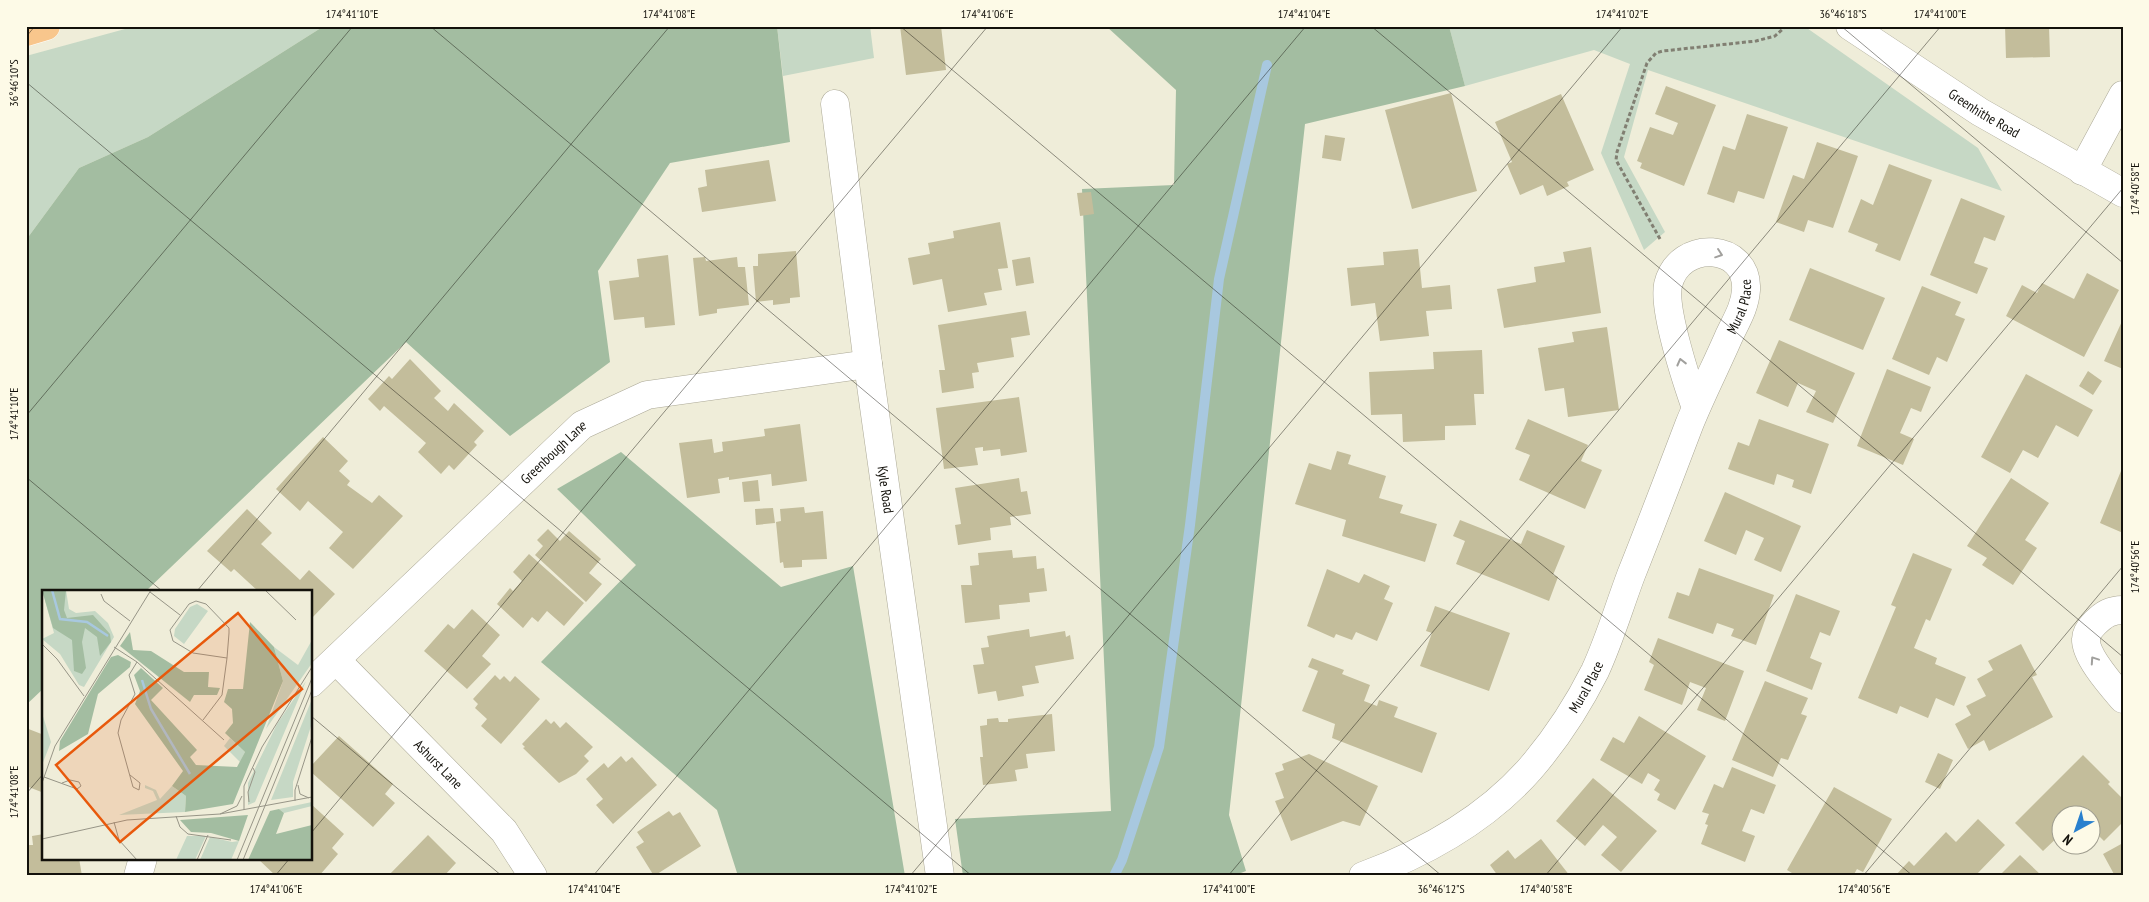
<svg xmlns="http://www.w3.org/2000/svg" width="2149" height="902" viewBox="0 0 2149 902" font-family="'PT Sans Narrow',sans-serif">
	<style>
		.green { fill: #c6d8c5 }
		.forest { fill: #a3bda1 }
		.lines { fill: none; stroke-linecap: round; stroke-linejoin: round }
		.stream { stroke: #a8c8df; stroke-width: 10 }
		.building { fill: #c3bd9b }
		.minor-casing { stroke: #aba896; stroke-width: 29 }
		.tertiary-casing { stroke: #aba896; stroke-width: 29 }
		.motorway-casing { stroke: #fff; stroke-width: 29 }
		.path { stroke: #817f72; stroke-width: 3; stroke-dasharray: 4 2.5; stroke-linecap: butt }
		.minor { stroke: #fff; stroke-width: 28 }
		.tertiary { stroke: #fff; stroke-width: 28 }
		.motorway { stroke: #f8c68c; stroke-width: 28 }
		.oneway { stroke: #a1a09d }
		.ticks { fill: none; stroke: #13110b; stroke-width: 1; stroke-opacity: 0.45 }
		.labels { text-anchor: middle; stroke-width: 4; stroke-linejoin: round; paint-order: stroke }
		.street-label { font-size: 14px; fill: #13110b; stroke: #fdfae7 }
		.inset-river { fill: none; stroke: #a8c8df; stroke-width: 2.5 }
		.inset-road { fill: none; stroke: #979587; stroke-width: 1 }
		.view { fill: #e8590c; fill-opacity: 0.15; stroke: #e8590c; stroke-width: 2.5 }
		.inset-edge { fill: none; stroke: #13110b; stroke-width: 2.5 }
		.neatline { fill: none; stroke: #13110b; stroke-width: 2 }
		.ticks-label { font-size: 12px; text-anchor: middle; fill: #13110b }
	</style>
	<rect width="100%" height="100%" fill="#efedd9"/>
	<!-- green -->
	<path class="green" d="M136,26H324L148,137L79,168L26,240V56Z
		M777,26H870L874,58L783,76Z
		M1449,26H1804L1978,148L2002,191L1648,70L1624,157L1665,232L1644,250L1601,153L1630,64L1594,50L1465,86Z"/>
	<!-- forest -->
	<path class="forest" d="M324,26H777L790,142L670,163L598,271L610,362L510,436L406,342L146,591H44V688L26,705V240L79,168L148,137Z
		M1106,26H1449L1465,86L1305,124L1229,815L1246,871L1233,876H963L955,819L1111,811L1082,189L1174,185L1176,90Z
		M621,452L781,587L853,566L905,876H738L717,810L541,662L636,565L557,489Z"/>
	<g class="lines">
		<!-- stream -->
		<path class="stream" d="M1114,876L1122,860L1159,747L1190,525L1219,279L1267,65"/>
	</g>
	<!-- building -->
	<path class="building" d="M900,26H941L946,70L906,75Z
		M2005,26H2049L2050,57L2006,58Z
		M1666,86L1716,105L1684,186L1640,168L1642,163L1637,161L1650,127L1673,135L1678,123L1655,114Z
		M1451,93L1477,191L1412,209L1385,110Z
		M1561,94L1594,170L1567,182L1569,186L1547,196L1543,185L1520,195L1507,164L1512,162L1495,122Z
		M1747,114L1788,127L1764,199L1738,191L1734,203L1707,194L1723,146L1735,150Z
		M1325,135L1345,138L1341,161L1322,158Z
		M1817,142L1858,156L1833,228L1808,220L1804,232L1776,222L1793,175L1804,179Z
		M769,160L776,201L702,212L698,188L707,186L705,170Z
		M1889,164L1932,180L1900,261L1875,251L1878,244L1848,232L1861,199L1873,205Z
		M1091,192L1094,214L1080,216L1077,193Z
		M1961,198L2005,216L1995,241L1984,237L1974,263L1988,268L1977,294L1930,275Z
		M1000,222L1008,268L998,269L1002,290L984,293L987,305L948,312L942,279L913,285L908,258L930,254L928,243L954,238L953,231Z
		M1591,247L1601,313L1504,328L1497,289L1536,282L1534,267L1565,262L1563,252Z
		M1418,249L1422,288L1450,285L1452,309L1426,311L1429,336L1380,341L1375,303L1351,306L1347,268L1384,265L1383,252Z
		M796,251L800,297L790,298V303L773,305V300L756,302L753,266H758V254Z
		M668,255L675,325L645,328L644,317L614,320L609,281L639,277L637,259Z
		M705,257L706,261L737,257L738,267H745L749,305L717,309V313L699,316L693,258Z
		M1030,257L1034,283L1016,286L1012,260Z
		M1810,268L1885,298L1863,350L1789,320Z
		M2087,273L2119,290L2084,357L2006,316L2022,285L2037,293L2042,283L2074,299Z
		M1922,286L1961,302L1955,315L1965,319L1947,362L1937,357L1929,375L1892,359Z
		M1026,311L1030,335L1011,338L1014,357L977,363L979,372L972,373L974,388L942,393L939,370H945L938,325Z
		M2123,319V369L2104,361Z
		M1607,327L1619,410L1568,417L1564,388L1545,391L1538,348L1574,342L1572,332Z
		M1779,340L1855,373L1833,423L1806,412L1816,391L1798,383L1788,407L1756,393Z
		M1482,350L1484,394H1474L1476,425L1445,426V440L1403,442L1402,414L1371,415L1369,372L1434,369L1433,352Z
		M410,359L441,391L434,398L448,411L454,403L484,431L474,442L477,445L454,470L449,465L441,474L418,452L426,443L384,406L380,411L368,399L389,376L392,379Z
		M1887,369L1931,387L1921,412L1911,408L1900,433L1914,439L1903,465L1857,446Z
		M2088,371L2102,381L2093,395L2079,386Z
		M2026,374L2093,410L2078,437L2056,425L2038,458L2023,450L2010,473L1981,457Z
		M1019,397L1027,452L1001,456L1000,449L983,451V447L975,448L978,465L944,469L936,408Z
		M1528,419L1588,445L1581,461L1602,470L1585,509L1519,480L1530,455L1515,449Z
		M1759,419L1829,444L1811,494L1792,487L1794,480L1777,474L1774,485L1728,469L1738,442L1749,446Z
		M800,424L807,481L772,486L771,474L729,480V477L718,479L720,493L687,498L679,443L712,439L714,453L723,451L722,442L765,436L764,429Z
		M323,437L348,461L339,471L350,481L347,485L372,503L379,495L403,516L353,569L329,548L343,532L308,501L300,511L276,489Z
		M1337,451L1351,455L1348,464L1386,476L1379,498L1403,505L1400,513L1437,524L1425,562L1342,536L1346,520L1295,504L1309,463L1331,470Z
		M2123,466V533L2100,523Z
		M1019,478L1021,492L1027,491L1031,514L1010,517L1011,525L990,528L991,540L958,545L955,525L961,524L955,488Z
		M2011,478L2049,503L2025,540L2037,548L2013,585L1982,565L1987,558L1967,546Z
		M758,480L760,501L744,502L742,482Z
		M1725,492L1801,526L1781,572L1754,560L1764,538L1746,530L1736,555L1704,541Z
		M804,507L805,513L823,511L827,559L802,560V567L784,568L783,562L780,563L776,522L781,521L780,509Z
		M773,508L775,523L756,525L755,509Z
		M247,509L272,533L261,544L300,580L309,570L335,594L311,619V591H258L234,569L231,572L207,551Z
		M1460,520L1521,544L1527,530L1565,546L1553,575L1558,577L1549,601L1456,564L1465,541L1453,536Z
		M548,529L560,541L569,531L601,559L589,573L602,584L586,602L535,555L543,546L537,540Z
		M1012,550L1013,558L1036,556L1037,569L1044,568L1047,591L1029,593L1030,602L999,605L1000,619L965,623L961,585H972L970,566L979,565L978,553Z
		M1913,553L1952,569L1930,621L1926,619L1914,648L1937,658L1935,664L1966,677L1954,706L1936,698L1928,718L1900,706L1897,714L1858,698L1896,607L1891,605Z
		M529,554L584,603L564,626L547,611L538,622L532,617L523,628L497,604L510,588L513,591L522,581L513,572Z
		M1699,568L1774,595L1756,645L1731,636L1734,629L1717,623L1713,634L1668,618L1677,592L1689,596Z
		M1327,569L1359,583L1364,574L1390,586L1384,599L1393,603L1377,641L1356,632L1352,640L1336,634L1334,638L1307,626Z
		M1796,594L1840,611L1830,636L1820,632L1810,658L1822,663L1812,690L1766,671Z
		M1435,606L1510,633L1489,691L1420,666L1432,633L1426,631Z
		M472,609L500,635L482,656L491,664L467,689L424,651L448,624L454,629Z
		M1029,629L1030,637L1065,631L1066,637L1070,635L1074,659L1035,666L1039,683L1022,686L1024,696L998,701L996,691L978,694L973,665L984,664L981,648L989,647L987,636Z
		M1658,638L1744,671L1725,721L1697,710L1706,688L1690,682L1682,705L1644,690L1654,665L1649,662Z
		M2021,644L2037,675L2032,677L2053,717L1989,751L1984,740L1968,749L1955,724L1971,715L1966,706L1986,696L1977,679L1993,670L1988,661Z
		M1312,658L1344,670L1342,674L1370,685L1364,701L1377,706L1379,700L1398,707L1394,717L1437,733L1422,773L1332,738L1335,724L1302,711L1318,671L1308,667Z
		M495,675L500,680L504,676L510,682L515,676L540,699L501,744L481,726L487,719L475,708L478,704L473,699Z
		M1765,681L1808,698L1801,714L1807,716L1788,760L1781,758L1773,777L1732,760Z
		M1052,714L1055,751L1026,754L1028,768L1015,770L1017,781L983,785L980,757H983L980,726L987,725V719L998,718L999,722H1008V719Z
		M1639,716L1706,756L1675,810L1657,800L1660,794L1654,790L1660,780L1648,773L1642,784L1600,760L1613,737L1624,743Z
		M546,719L551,724L554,721L560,728L566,722L593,747L584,756L589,761L576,774L559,783L523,748L525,747L522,744Z
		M26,728L44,735V793L26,786Z
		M339,736L393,784L385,794L395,803L373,827L311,772V766Z
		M1938,753L1953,760L1940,789L1925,782Z
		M1309,754L1378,786L1360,826L1343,821L1291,841L1275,801L1284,798L1275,773L1284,770L1282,764Z
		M2083,755L2110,782L2108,784L2123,799V822L2104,841L2092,829V814H2062V833L2043,851L2015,823Z
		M621,756L626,762L632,757L657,785L613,824L596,805L603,799L586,779L604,763L608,768Z
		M1732,767L1776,785L1764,814L1751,809L1742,831L1755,836L1745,862L1701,844L1708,825L1705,824L1709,814L1702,812L1714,784L1723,788Z
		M1593,778L1657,831L1621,872L1601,855L1617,837L1603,825L1585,846L1556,821Z
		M1834,787L1892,819L1863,872L1857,869L1853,876H1837L1832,873L1830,876H1797L1787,870Z
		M311,804L344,834L332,848L338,854L319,876H276L257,858H311Z
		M669,811L673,816L680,812L701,846L654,876L636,847L644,842L637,832Z
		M1978,819L2005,845L1975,876H1895L1909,861L1914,866L1946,832L1956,842Z
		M44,834V858H79L82,876H26V845H33L32,836Z
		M428,835L456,863L444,876H388Z
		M1541,839L1570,876H1498L1490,865L1508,850L1515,859Z
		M2123,843V876H2115L2103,854Z
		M2020,855L2042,876H2003L2001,874Z"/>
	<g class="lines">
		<defs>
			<g id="minor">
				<path id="s1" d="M835,104L868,364L940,876"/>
				<path d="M2082,171L2123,95"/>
				<path d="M2123,610C2111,610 2104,614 2095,623C2091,627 2086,633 2086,639C2085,656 2112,686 2123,699"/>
				<path id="s2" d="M336,660L504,831L533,876"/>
				<path id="s3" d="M311,683L582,425L647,395L868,364"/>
				<path d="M138,876L143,858"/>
				<path id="s4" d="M1363,876C1425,853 1486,819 1530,769C1555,740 1578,705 1595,671C1609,641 1619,607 1631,575C1651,525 1670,475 1689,425C1701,395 1716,366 1729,336C1736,321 1745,307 1746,290C1749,243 1679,238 1668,285C1663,310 1687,382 1696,408"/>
			</g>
			<g id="tertiary">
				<path id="s5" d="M1850,26L1980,112L2123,193"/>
			</g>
			<path id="motorway" d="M26,32L46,26"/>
		</defs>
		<!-- minor casing -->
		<use href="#minor" class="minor-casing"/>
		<!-- tertiary casing -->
		<use href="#tertiary" class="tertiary-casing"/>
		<!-- motorway casing -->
		<use href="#motorway" class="motorway-casing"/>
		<!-- path -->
		<path class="path" d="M1660,239L1616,160L1617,152L1647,63L1656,53L1663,51L1756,41L1775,36L1786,26"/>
		<!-- minor -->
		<use href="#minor" class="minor"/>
		<!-- tertiary -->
		<use href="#tertiary" class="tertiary"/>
		<!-- motorway -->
		<use href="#motorway" class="motorway"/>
	</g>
	<!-- one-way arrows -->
	<defs><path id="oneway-chevron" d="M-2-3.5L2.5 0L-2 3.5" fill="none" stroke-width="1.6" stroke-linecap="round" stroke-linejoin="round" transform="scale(1.25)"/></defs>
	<g class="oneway">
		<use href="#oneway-chevron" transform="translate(1719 254) rotate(19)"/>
		<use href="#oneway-chevron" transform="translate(1681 362) rotate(-104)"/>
		<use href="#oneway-chevron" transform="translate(2094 660) rotate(-124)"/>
	</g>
	<!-- ticks -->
	<path class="ticks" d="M430,26L1442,876M900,26L1913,876M1371,26L2123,657M1841,26L2123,263M26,37L35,26M26,82L972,876M26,416L353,26M26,477L162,591M197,591L670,26M311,716L502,876M26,794L44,773M311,833L988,26M26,872L31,876M275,876L290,858M593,876L1306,26M910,876L1623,26M1228,876L1941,26M1545,876L2123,188M1863,876L2123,566"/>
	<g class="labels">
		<!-- street labels -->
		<g class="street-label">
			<text dy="5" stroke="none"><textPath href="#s5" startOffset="160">Greenhithe Road</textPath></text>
			<text dy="5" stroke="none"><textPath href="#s4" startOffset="711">Mural Place</textPath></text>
			<text dy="5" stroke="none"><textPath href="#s3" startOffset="335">Greenbough Lane</textPath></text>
			<text dy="5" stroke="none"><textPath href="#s1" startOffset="389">Kyle Road</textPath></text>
			<text dy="5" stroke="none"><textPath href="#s4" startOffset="300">Mural Place</textPath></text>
			<text dy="5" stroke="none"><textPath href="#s2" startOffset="146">Ashurst Lane</textPath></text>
		</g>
	</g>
	<!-- overview -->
	<g transform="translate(42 590)">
		<rect width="270" height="270" fill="#efedd9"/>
		<path d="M0,0H24L27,19L34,23L53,21L66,33L72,47L42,97L37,95L18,64L0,49L12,43ZM155,14L166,21L142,54L132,46L133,39L148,17ZM270,50V73L224,139L241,91L232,57L256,75ZM264,91L213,212L206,215V193L235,134ZM270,109V133L251,192V207L229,210ZM0,123L9,152L0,175ZM188,148L203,162L198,172L182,156ZM103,195L114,200L118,209L130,196L144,206L143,222L77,225L115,210L111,201L103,198ZM270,212V216L242,223L237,219ZM145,246H164L153,270H134ZM168,247L190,252L197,251L189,270H158Z" fill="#c6d8c5"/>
		<path d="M0,0H24L22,20L25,28L51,25L68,44L69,52L58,66L55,47L43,38L40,52L44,78L40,84L32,81L30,50L11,38ZM208,32L232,57L241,91L191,214L143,222L144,206L130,196L141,181L93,114L98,101L92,85L99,78L121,98L109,110L155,160L148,167L154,175L195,177L203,162L183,143L191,133L190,119L182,112L186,99H201ZM88,42L91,60L109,61L142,82H167L166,97L178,98L175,105H152L148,112L78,56ZM76,65L89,72L88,77L56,104L46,144L17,161L18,151L69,67ZM237,219L242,223L234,244L270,235V270H206L228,221ZM206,225L197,251L169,243L149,242L138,230Z" fill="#a3bda1"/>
		<path class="inset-river" d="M10,0L18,29L45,32L66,46M100,90L109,119L148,184"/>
		<path class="inset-road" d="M223,0L254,30M108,2L138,25M59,4L62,11L88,31M0,54L15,69L42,106M72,57L95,72L182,150M161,130L180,105L185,68L187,43V38L164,14L154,11L147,14L128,40L131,51L151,63L185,68M88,185L98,193L97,200L91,197L76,143L79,130L93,104L87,85L95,72M2,187L35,199L39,196L37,192L28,190L20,193M0,193L13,156L109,0M256,195L258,204L267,208M253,211V200L270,147M207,212L206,202L213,182L211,178M202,220V196L220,157L270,77M178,224L195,216L200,206M134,226L138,237L146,244L189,250M72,232L77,250L95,270M0,249L85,230L178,224L270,207M155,270L166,245M195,270L270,88M201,270L270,100"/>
		<path class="view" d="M196,23L260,99L78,252L14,175Z"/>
		<rect width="270" height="270" class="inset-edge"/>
	</g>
	<!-- border -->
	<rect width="2149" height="902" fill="none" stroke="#fdfae7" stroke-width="55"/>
	<!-- north arrow -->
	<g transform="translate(2076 830) rotate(220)"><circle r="24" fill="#fdfae7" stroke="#9f9d8f"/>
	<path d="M0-4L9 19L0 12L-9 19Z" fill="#2980ce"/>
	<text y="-8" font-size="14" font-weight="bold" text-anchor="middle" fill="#13110b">N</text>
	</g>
	<rect x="28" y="28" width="2094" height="846" class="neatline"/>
	<g class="ticks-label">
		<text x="352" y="18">174°41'10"E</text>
		<text x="669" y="18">174°41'08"E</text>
		<text x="987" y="18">174°41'06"E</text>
		<text x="1304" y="18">174°41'04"E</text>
		<text x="1622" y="18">174°41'02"E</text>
		<text x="1843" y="18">36°46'18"S</text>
		<text x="1940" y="18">174°41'00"E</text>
		<text transform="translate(14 83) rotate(-90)" y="4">36°46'10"S</text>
		<text transform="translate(2135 189) rotate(-90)" y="4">174°40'58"E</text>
		<text transform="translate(14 414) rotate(-90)" y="4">174°41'10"E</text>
		<text transform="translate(2135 567) rotate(-90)" y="4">174°40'56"E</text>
		<text transform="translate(14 792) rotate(-90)" y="4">174°41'08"E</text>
		<text x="276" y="893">174°41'06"E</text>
		<text x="594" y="893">174°41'04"E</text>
		<text x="911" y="893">174°41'02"E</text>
		<text x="1229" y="893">174°41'00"E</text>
		<text x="1441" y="893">36°46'12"S</text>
		<text x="1546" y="893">174°40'58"E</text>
		<text x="1864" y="893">174°40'56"E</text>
	</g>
</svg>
